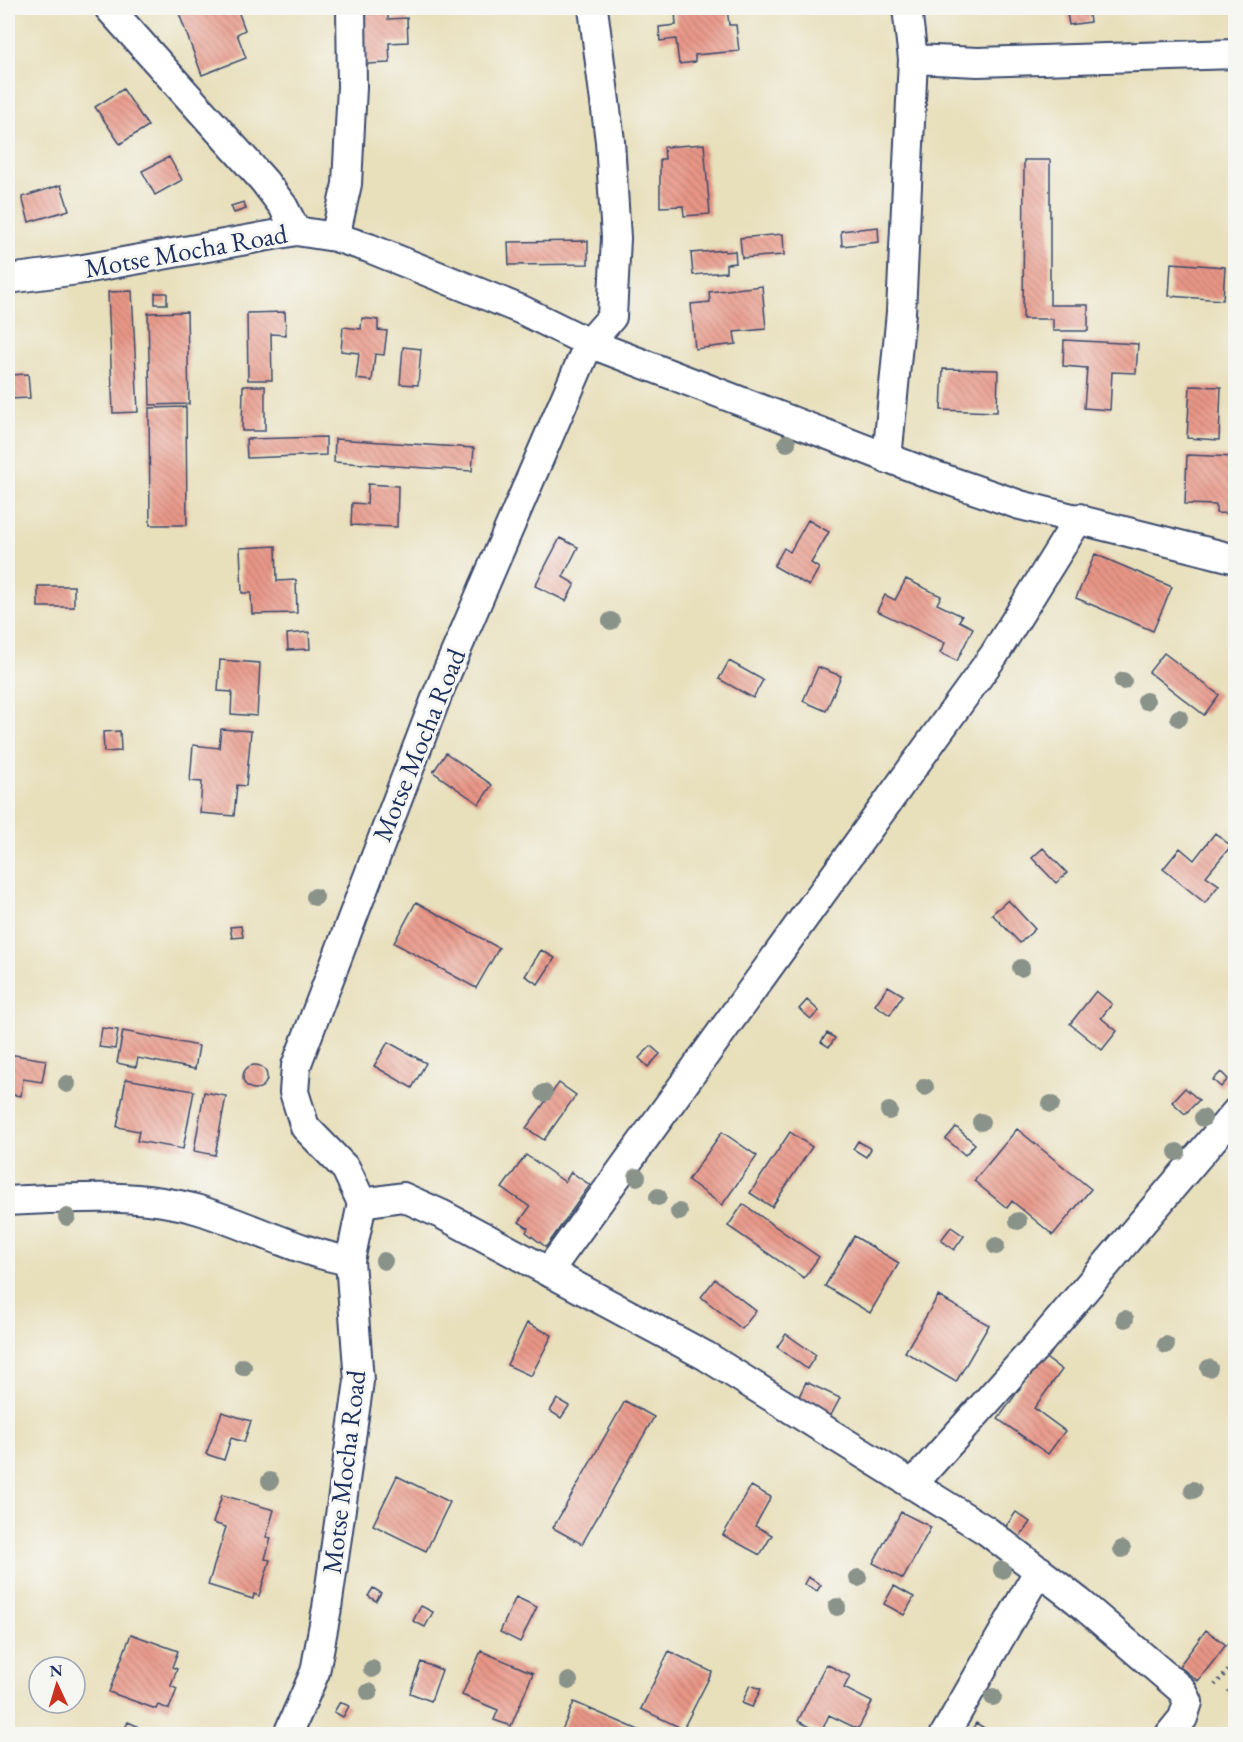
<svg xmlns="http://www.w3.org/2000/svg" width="1243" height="1742" viewBox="0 0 1243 1742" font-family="'EB Garamond',serif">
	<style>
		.building { fill: url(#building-back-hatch) }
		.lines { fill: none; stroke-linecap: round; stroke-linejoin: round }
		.minor-casing { stroke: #3a496c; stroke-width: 32 }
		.path { stroke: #3a496c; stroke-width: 4; stroke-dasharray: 1.5 4.5; stroke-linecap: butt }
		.minor { stroke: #fff; stroke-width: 28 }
		.tree { fill: #8a938a }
		.labels { text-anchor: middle; stroke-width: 6; stroke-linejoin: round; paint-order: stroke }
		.street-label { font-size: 27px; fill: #1b2f5e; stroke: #f6f6f2 }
	</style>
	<defs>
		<pattern id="building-back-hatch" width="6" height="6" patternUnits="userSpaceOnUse" patternTransform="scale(1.5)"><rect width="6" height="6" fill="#e99686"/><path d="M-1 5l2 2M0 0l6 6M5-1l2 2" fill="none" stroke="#bc7b71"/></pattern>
	</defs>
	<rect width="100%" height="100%" fill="#f6f6f2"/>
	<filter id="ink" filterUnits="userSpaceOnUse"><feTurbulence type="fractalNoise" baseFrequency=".0167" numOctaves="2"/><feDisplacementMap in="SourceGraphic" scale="12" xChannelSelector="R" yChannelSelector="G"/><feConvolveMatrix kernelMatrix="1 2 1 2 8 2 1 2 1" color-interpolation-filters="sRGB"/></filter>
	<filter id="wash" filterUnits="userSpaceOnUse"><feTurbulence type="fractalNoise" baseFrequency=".008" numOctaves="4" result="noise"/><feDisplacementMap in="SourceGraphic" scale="24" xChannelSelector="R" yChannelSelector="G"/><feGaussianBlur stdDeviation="1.35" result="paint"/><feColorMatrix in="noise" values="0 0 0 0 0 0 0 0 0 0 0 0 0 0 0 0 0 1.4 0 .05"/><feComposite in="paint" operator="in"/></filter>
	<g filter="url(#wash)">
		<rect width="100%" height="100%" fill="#e8dfbb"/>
		<g id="blocks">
			<!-- building -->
			<path class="building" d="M177,8H237L245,30L237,34L246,58L202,75Z
				M727,8L729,25H736L739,51L695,55V62L679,64L676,39L660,41L659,27L676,25L675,11Z
				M1066,8H1088L1090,22L1069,25Z
				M388,13V19L407,18L408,42L389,43L390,63L366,64L363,14Z
				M123,89L148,126L120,144L95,107Z
				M704,144L710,214L684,216L683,206L660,207V159H665L664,147Z
				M169,157L182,180L155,195L142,171Z
				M1024,160H1050V305H1088V331H1053V319H1023Z
				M61,185L69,210L29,222L22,197Z
				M244,202L246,209L234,213L231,206Z
				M878,227L879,242L842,246L841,231Z
				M783,234L784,255L742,258L740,238Z
				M588,241V264L509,265L508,242Z
				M725,250V252L735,251L736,263L726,264V272L693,275L691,253Z
				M1171,263L1225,267L1223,300L1169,296Z
				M762,286L766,329L734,332L736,344L695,349L691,304L710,302L709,292Z
				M132,291L138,412L113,413L108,292Z
				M155,293H167V304H155Z
				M187,312L189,404L150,405L148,313Z
				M285,312L286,335L271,334L272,380H248L247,313Z
				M362,318L378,320V330L387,331L384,355L375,354L372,381L356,379L359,353L341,351L343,327L361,329Z
				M1064,340L1138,344L1136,373L1112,372L1110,410L1084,408L1087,368L1063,366Z
				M403,347L421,349L418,385L400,384Z
				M943,369L998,370L997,412L941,410Z
				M28,374L30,398L8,399V375Z
				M243,386H265V431H242Z
				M1190,386L1221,387L1219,440L1187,438Z
				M186,407L187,525H150L149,408Z
				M326,437V455L247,458L246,439Z
				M335,439L474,448L472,471L334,462Z
				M1187,455L1236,457V514L1216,513V505L1185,504Z
				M368,484L398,486L397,527L351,525L352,503L367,504Z
				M808,520L829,532L811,563L819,568L809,586L774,566L784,548L790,552Z
				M560,538L578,547L563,577L575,584L566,601L535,586Z
				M276,546L277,581L296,580L297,613L252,614L251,593H242L240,548Z
				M1095,554L1172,587L1153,631L1076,598Z
				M906,579L941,596L937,604L962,616L959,621L973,628L957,661L940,653L945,643L877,611L885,595L895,600Z
				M38,586H74V607H38Z
				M309,632L310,649L288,650L287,634Z
				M1164,653L1219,695L1204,715L1149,672Z
				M220,660L260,663L257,716L231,714L232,692L218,691Z
				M729,661L763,680L753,698L719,679Z
				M818,667L841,676L826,711L803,701Z
				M221,729L251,731L246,786L237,785L234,816L200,813L202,782L190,781L193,745L219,748Z
				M120,731L121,751L104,752L103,732Z
				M446,753L492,785L479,804L433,772Z
				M1215,833L1231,846L1206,876L1219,885L1205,903L1163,869L1180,848L1194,860Z
				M1043,848L1067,873L1056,883L1032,858Z
				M1008,900L1035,929L1020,943L992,914Z
				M416,902L499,948L476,988L394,943Z
				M241,926L243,937L232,938L230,927Z
				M541,950L555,958L538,984L525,976Z
				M888,986L903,995L890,1015L875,1005Z
				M1096,991L1112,1004L1101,1018L1117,1031L1102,1050L1070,1024Z
				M807,1000L819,1011L811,1019L799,1009Z
				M102,1028L118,1030L115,1049L99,1047Z
				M123,1031L199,1046L195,1069L138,1058L136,1067L117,1063Z
				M827,1033L835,1038L829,1047L821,1042Z
				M388,1042L426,1063L412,1088L374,1066Z
				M651,1046L660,1054L648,1067L639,1058Z
				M8,1054L46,1060L42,1082L23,1079L21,1096L8,1094Z
				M243 1077a12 12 0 1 1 24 0a12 12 0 1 1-24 0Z
				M1221,1072L1228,1079L1221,1087L1213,1080Z
				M126,1079L194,1091L183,1149L137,1141L139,1131L117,1127Z
				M559,1083L576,1095L544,1140L526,1128Z
				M1185,1088L1199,1100L1185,1114L1172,1102Z
				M204,1092L226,1096L215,1155L194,1151Z
				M956,1127L975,1144L965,1155L946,1139Z
				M1017,1129L1091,1189L1053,1235L1012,1201L1007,1208L974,1181Z
				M722,1132L757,1156L722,1205L688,1180Z
				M790,1132L812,1147L772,1207L750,1193Z
				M858,1141L871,1149L866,1157L853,1149Z
				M526,1155L565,1182L571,1172L590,1185L546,1247L526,1232L528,1228L519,1222L530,1207L502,1188Z
				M743,1204L819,1257L804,1278L728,1226Z
				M951,1227L964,1236L954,1250L941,1240Z
				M854,1236L899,1263L870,1313L825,1286Z
				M715,1279L756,1311L742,1329L701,1297Z
				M938,1296L989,1325L956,1382L905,1352Z
				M527,1323L552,1335L531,1376L507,1365Z
				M786,1334L816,1355L807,1369L777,1347Z
				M1043,1356L1062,1370L1034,1408L1065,1431L1048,1454L998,1419Z
				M806,1382L840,1398L830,1417L797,1401Z
				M557,1399L569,1406L561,1418L550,1411Z
				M625,1401L654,1417L582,1544L553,1528Z
				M222,1412L251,1421L244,1442L231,1438L224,1460L206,1454Z
				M397,1476L450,1502L426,1551L373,1525Z
				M751,1486L771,1497L755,1526L772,1535L760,1555L723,1535Z
				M222,1495L274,1510L266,1537L271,1538L265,1559L270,1560L259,1596L254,1594L253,1599L208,1585L226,1527L213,1523Z
				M901,1512L931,1527L903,1579L873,1563Z
				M1016,1512L1030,1522L1018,1539L1004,1529Z
				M808,1577L821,1585L817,1591L804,1584Z
				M894,1586L914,1597L904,1615L884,1604Z
				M373,1588L381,1593L376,1601L368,1596Z
				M516,1597L537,1607L520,1642L500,1632Z
				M421,1606L433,1612L425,1627L413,1621Z
				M1206,1630L1226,1645L1198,1681L1179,1666Z
				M131,1634L178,1651L172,1667L177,1669L171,1686L177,1689L169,1709L158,1705L156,1709L109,1692Z
				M481,1651L533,1673L511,1726L494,1720L498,1710L462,1695Z
				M669,1651L712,1672L683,1729L641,1709Z
				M421,1662L442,1670L431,1701L410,1693Z
				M826,1664L850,1676L844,1688L872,1702L858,1729L829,1715L821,1733L798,1721Z
				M1236,1684V1699L1228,1691Z
				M750,1685L761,1689L752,1707L742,1703Z
				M340,1702L349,1706L343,1717L334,1712Z
				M574,1702L648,1734H572L562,1730Z
				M128,1722L137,1726L134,1734L124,1730Z
				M976,1723L994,1734H969Z"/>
		</g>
	</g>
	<g filter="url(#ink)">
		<use href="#blocks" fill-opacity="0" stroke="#3a496c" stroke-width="1.5"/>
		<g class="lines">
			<defs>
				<path id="minor" d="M109,8L264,181L283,206L296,231
					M593,8L610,141L616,238L612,317L589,343L930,474L1020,505L1236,559
					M913,59L978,62L1236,54
					M335,237L347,184L352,87L351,8
					M8,279L78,270L296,231L335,237L369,248L522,310L589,343L438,693L296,1066L294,1092L305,1127L346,1169L362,1203L350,1261L359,1381L327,1608L315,1672L288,1734
					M887,459L901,312L913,59L907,8
					M8,1201C70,1198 138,1192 199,1210C250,1226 298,1252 350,1261
					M362,1203L403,1197L443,1215L706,1356L987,1531L1078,1601L1182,1690L1188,1702L1183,1718L1170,1734
					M548,1272L994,655L1079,518
					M912,1485L1042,1340L1236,1112
					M945,1734L1039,1570"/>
			</defs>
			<!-- minor casing -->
			<use href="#minor" class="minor-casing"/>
			<!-- path -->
			<path class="path" d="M1215,1685L1236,1662"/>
			<!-- minor -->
			<use href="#minor" class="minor"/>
		</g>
		<!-- trees -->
		<g class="tree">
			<circle cx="787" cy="443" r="9"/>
			<circle cx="611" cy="621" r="9"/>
			<circle cx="1123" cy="681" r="9"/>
			<circle cx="1146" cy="701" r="9"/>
			<circle cx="1179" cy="718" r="9"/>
			<circle cx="315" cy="897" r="9"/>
			<circle cx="1021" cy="968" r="9"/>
			<circle cx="67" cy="1084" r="9"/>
			<circle cx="925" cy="1087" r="9"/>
			<circle cx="544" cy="1093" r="9"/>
			<circle cx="1051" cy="1104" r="9"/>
			<circle cx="889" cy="1111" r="9"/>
			<circle cx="1203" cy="1118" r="9"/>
			<circle cx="981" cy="1122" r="9"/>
			<circle cx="1177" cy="1152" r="9"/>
			<circle cx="637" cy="1177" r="9"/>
			<circle cx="658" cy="1197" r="9"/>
			<circle cx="679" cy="1212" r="9"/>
			<circle cx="67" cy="1217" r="9"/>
			<circle cx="1018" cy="1221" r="9"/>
			<circle cx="996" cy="1246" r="9"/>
			<circle cx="384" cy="1261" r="9"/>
			<circle cx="1125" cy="1319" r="9"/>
			<circle cx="1166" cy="1345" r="9"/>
			<circle cx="243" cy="1367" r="9"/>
			<circle cx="1209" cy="1368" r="9"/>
			<circle cx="270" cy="1481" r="9"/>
			<circle cx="1193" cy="1490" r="9"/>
			<circle cx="1122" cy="1549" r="9"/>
			<circle cx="1002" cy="1570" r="9"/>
			<circle cx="858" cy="1578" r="9"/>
			<circle cx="837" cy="1607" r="9"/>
			<circle cx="372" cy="1669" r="9"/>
			<circle cx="569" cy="1681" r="9"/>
			<circle cx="369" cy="1692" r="9"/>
			<circle cx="993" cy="1697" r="9"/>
		</g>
	</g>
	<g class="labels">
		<!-- street labels -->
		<g class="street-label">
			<text transform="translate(186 251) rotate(-10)" y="9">Motse Mocha Road</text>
			<text transform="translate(419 745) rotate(-68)" y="9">Motse Mocha Road</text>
			<text transform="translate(344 1472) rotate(-83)" y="9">Motse Mocha Road</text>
		</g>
	</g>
	<!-- margin -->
	<rect width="1243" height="1742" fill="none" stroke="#f6f6f2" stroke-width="30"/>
	<!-- north arrow -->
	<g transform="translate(57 1685) rotate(356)"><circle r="28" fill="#f6f6f2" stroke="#9ea6b7" stroke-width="1.5"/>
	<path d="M0-4.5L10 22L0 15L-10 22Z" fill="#c8321e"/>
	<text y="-9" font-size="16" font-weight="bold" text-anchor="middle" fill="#1b2f5e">N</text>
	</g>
</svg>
